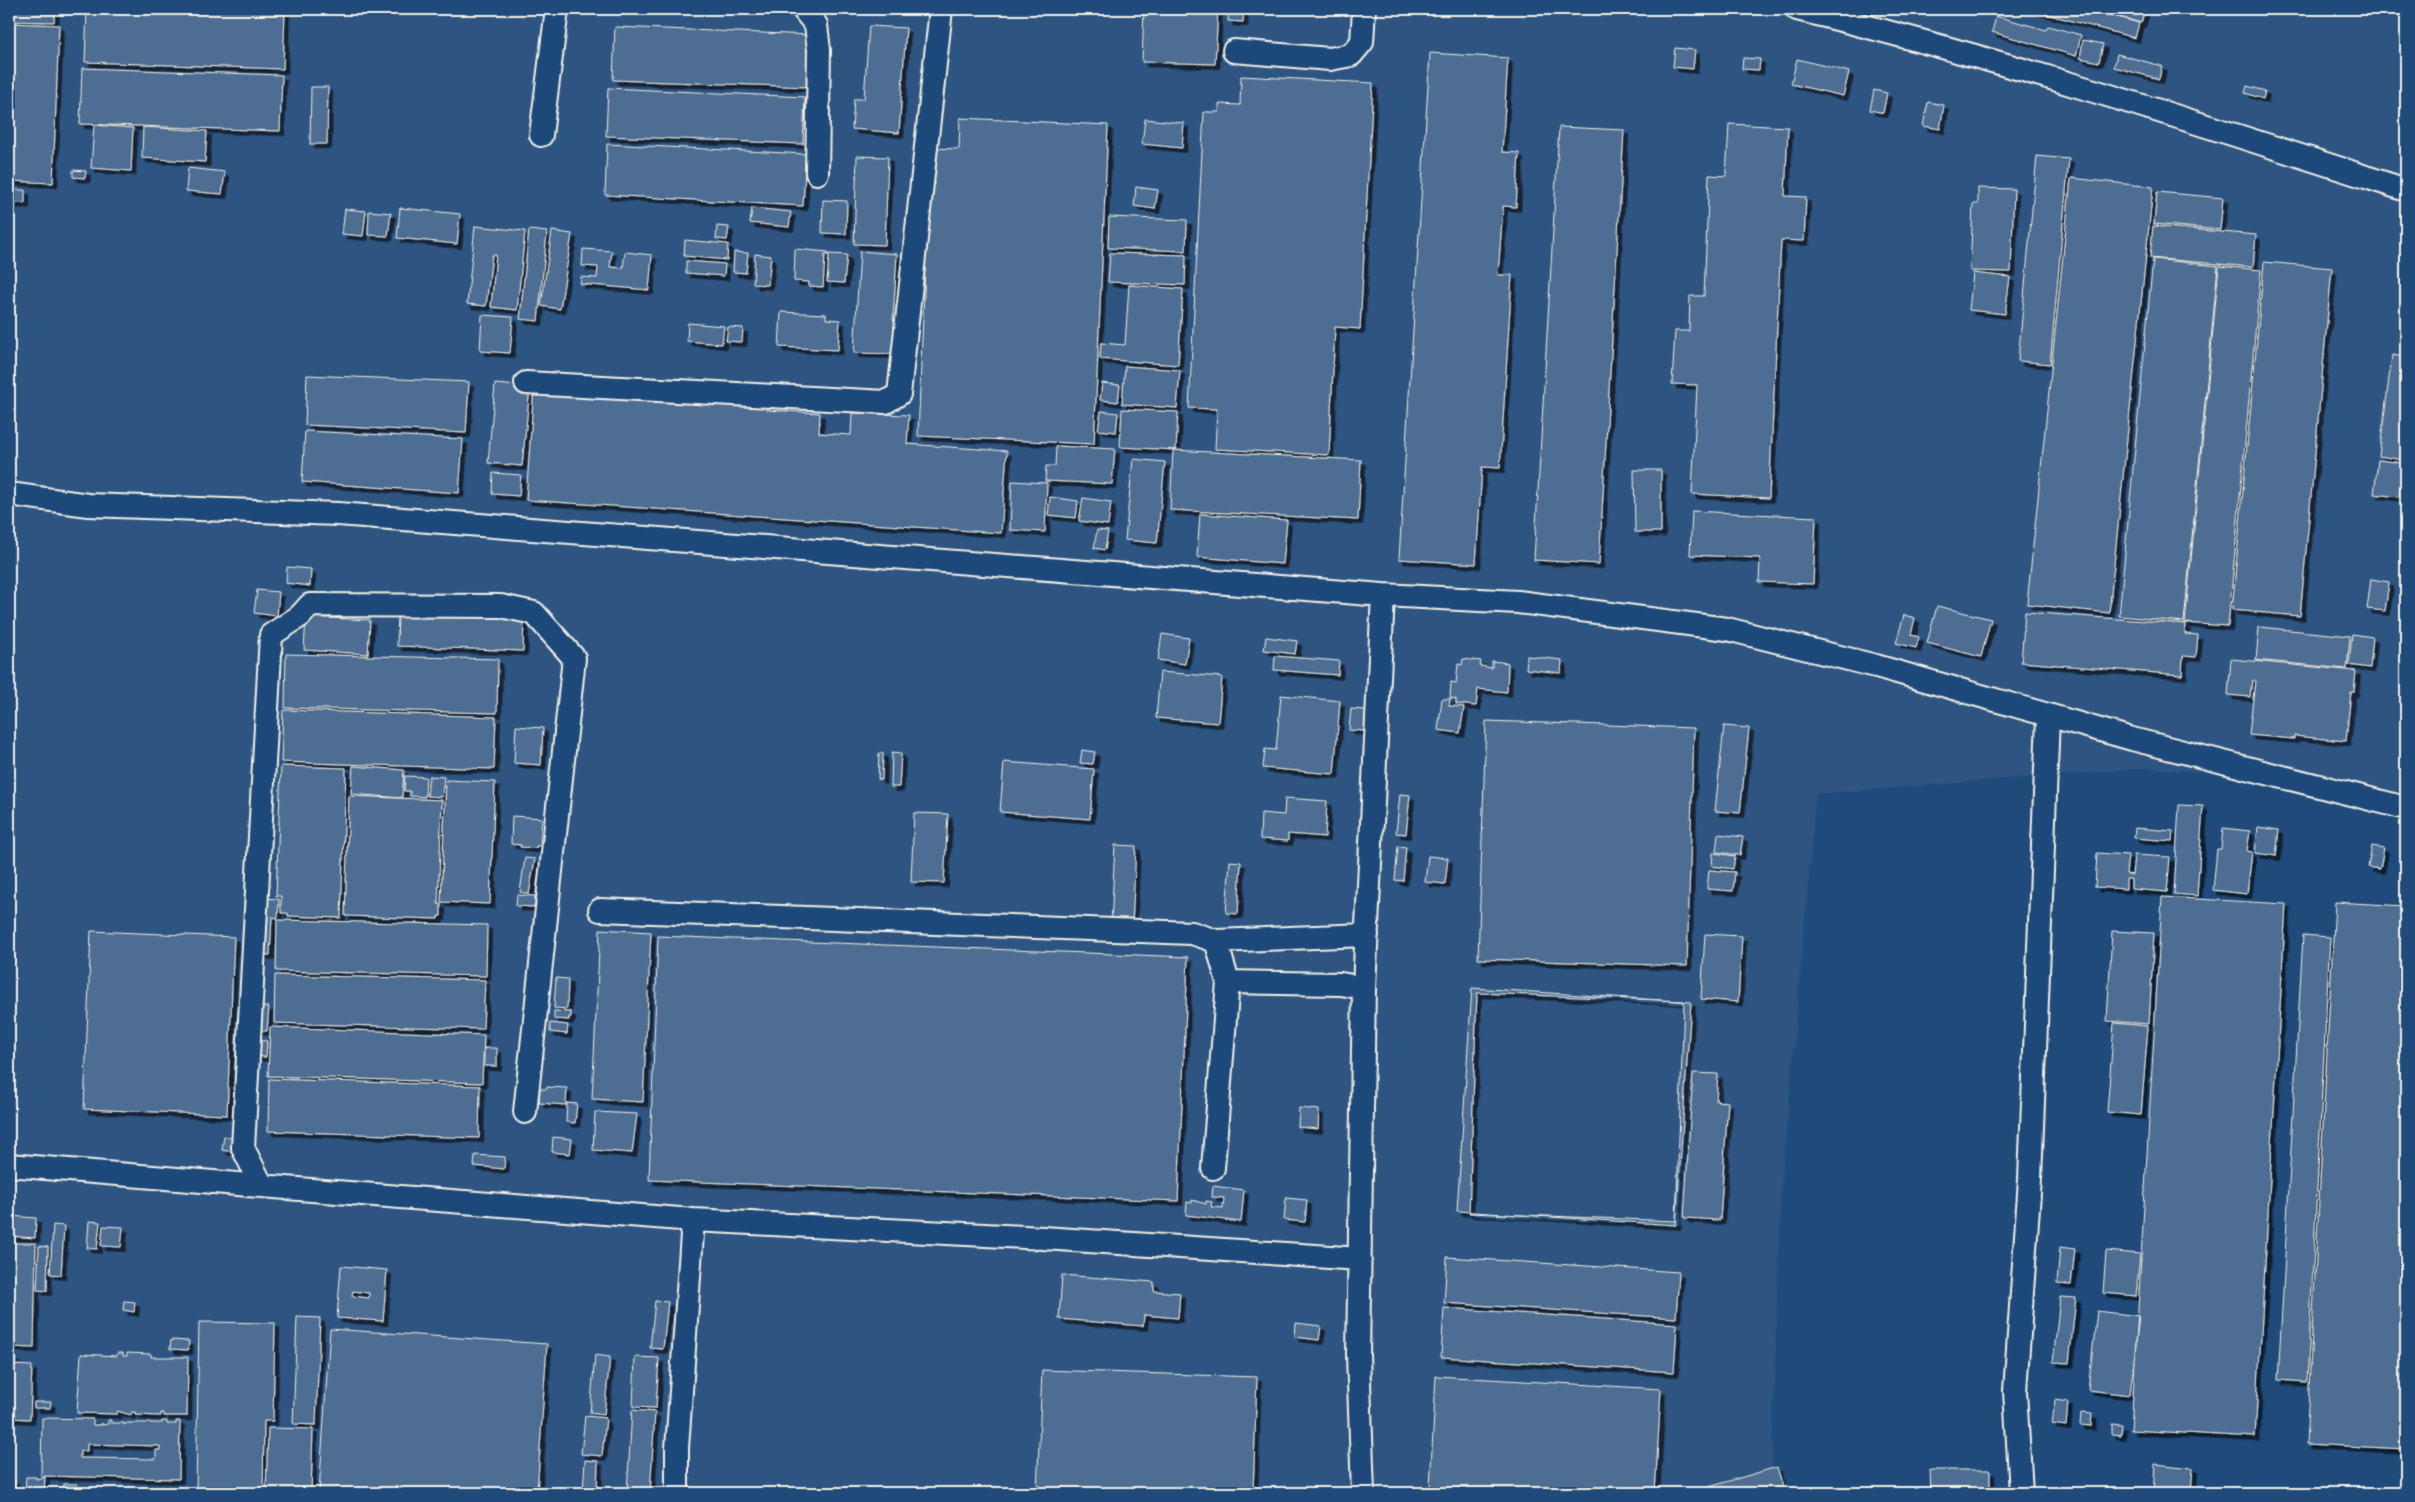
<svg xmlns="http://www.w3.org/2000/svg" width="2415" height="1502" viewBox="0 0 2415 1502" font-family="'Comic Neue',sans-serif">
	<style>
		.built { fill: #2d5581 }
		.building { fill: #4d6e92; stroke: #f4f1e8; fill-rule: evenodd; filter: url(#shadow) }
		.lines { fill: none; stroke-linecap: round; stroke-linejoin: round }
		.minor-casing { stroke: #f4f1e8; stroke-width: 26 }
		.minor { stroke: #1f4a7a; stroke-width: 22 }
	</style>
	<defs>
		<filter id="shadow"><feDropShadow dx="4.5" dy="4.5" stdDeviation="0" flood-color="#0009"/></filter>
	</defs>
	<rect width="100%" height="100%" fill="#1f4a7a"/>
	<filter id="ink" filterUnits="userSpaceOnUse"><feTurbulence type="fractalNoise" baseFrequency=".02" numOctaves="2"/><feDisplacementMap in="SourceGraphic" scale="10" xChannelSelector="R" yChannelSelector="G"/><feConvolveMatrix kernelMatrix="1 2 1 2 8 2 1 2 1" color-interpolation-filters="sRGB"/></filter>
	<g filter="url(#ink)">
		<!-- built -->
		<path class="built" d="M9,9H2406V787L2356,808L2255,777L2150,768L1816,794L1781,1192L1771,1493H9Z"/>
		<!-- building -->
		<path class="building" d="M9,9H55L54,22L9,21Z
			M87,9L285,11L283,69L85,62Z
			M1144,9H1218L1215,64L1142,62Z
			M1229,9H1244L1243,22L1228,21Z
			M2028,9H2087L2139,23L2135,38Z
			M2091,9H2145L2141,23Z
			M1996,16L2046,30L2048,26L2081,35L2076,56L1992,32Z
			M9,23L59,25L53,183L9,181Z
			M869,26L906,28L899,133L852,129L854,99H864Z
			M615,27L812,35L810,87L613,80Z
			M2083,40L2103,44L2099,62L2080,58Z
			M1675,48L1695,50L1693,69L1673,67Z
			M1430,53L1508,58L1502,152L1519,153L1516,207L1503,206L1498,275H1512L1500,468L1482,467L1476,564L1399,559Z
			M2117,54L2162,66L2159,79L2114,67Z
			M1743,58L1760,59L1759,70L1742,69Z
			M1797,59L1849,72L1843,96L1791,84Z
			M82,68L282,75L280,131L80,124Z
			M1241,76L1373,83L1360,329L1335,327L1329,455L1215,449L1217,409L1189,408L1204,112H1219V104L1240,105Z
			M2247,86L2265,91L2263,99L2245,93Z
			M311,87H328L327,144H310Z
			M608,88L805,97L803,144L606,136Z
			M1874,90L1887,93L1883,113L1870,110Z
			M1928,102L1944,105L1940,129L1923,126Z
			M960,118L1108,125L1094,444L918,436L930,148L959,149Z
			M1145,119L1184,123L1182,148L1142,144Z
			M1729,124L1788,127L1785,196L1806,197L1804,241L1781,240L1769,498L1692,494L1697,385L1672,384L1675,331H1689L1690,296H1704L1709,175L1726,176Z
			M94,125L133,128L131,171L91,168Z
			M143,127L207,131L205,162L142,158Z
			M1559,127L1624,130L1599,564L1534,560Z
			M607,144L806,154L803,206L605,195Z
			M857,156L888,157L885,245L854,244Z
			M2037,156L2069,159L2050,364L2018,361Z
			M188,168L225,172L222,194L186,191Z
			M73,170L86,171L85,178L73,177Z
			M2071,178L2153,187L2109,613L2027,604Z
			M1136,187L1158,190L1155,209L1134,206Z
			M1978,188L2014,189L2011,272L1970,271L1973,204H1978Z
			M9,190H25V203L9,204Z
			M2157,192L2223,198L2220,230L2154,224Z
			M823,200L847,201L846,234L822,233Z
			M400,208L460,214L457,244L397,238Z
			M752,208L791,212L789,227L750,223Z
			M345,209L366,211L363,236L342,234Z
			M369,211L391,213L388,236L368,235Z
			M1109,217L1187,220L1186,251L1108,248Z
			M475,226L525,231L517,310L491,307L496,255H492L486,306L467,304Z
			M717,226L729,227L727,240L716,239Z
			M2153,226L2256,235L2253,267L2150,258Z
			M529,230L547,232L538,321L520,319Z
			M552,231L572,234L560,309L541,306Z
			M685,240L728,244L727,260L684,256Z
			M583,249L612,251L610,267L623,268L625,252L652,255L649,290L580,284L581,277L597,278L598,267L582,266Z
			M795,249L828,252V255H825L823,287L809,286V282L794,281Z
			M860,251L897,254L893,321L904,322L902,354L854,353Z
			M734,252L748,253L746,273L733,272Z
			M1110,253L1186,255L1185,285L1108,282Z
			M755,254L771,256L768,285L753,284Z
			M829,254L847,255L844,283L827,282Z
			M2153,259L2218,266L2184,622L2119,616Z
			M686,261L725,264L724,276L686,273Z
			M2264,262L2332,268L2300,616L2232,610Z
			M2219,266L2261,270L2228,626L2185,623Z
			M1973,273L2010,277L2005,314L1969,310Z
			M1129,285L1183,289L1178,365L1100,359L1101,343L1125,345Z
			M781,312L826,314V319L840,320L838,350L779,347Z
			M482,315L513,317L510,353L480,351Z
			M688,323L724,326L722,344L687,341Z
			M728,327L743,328L742,342L726,341Z
			M2392,355L2406,357V436L2403,460L2379,456Z
			M1125,366L1180,370L1177,408L1122,404Z
			M307,375L469,382L466,433L305,425Z
			M1102,383L1120,385L1118,402L1100,400Z
			M495,384L530,387L522,466L488,463Z
			M534,386L767,402L766,410L820,413L819,433L851,435L852,413L909,415L907,444L1007,451L1001,533L526,500Z
			M1122,409L1178,412L1176,450L1120,447Z
			M1101,411L1118,413L1116,432L1098,430Z
			M305,431L463,439L459,493L302,482Z
			M1056,446L1115,449L1112,484L1045,481L1046,466H1055Z
			M1173,450L1361,460L1358,520L1170,510Z
			M1133,459L1165,462L1157,543L1125,540Z
			M2378,460L2403,463L2399,497L2374,494Z
			M1634,470H1661V532H1635Z
			M493,473L521,475L519,496L492,494Z
			M1012,481L1047,483L1045,532L1010,530Z
			M1050,497L1078,501L1076,518L1048,515Z
			M1083,498L1111,502L1108,525L1079,521Z
			M1692,511L1816,517L1813,584L1759,582L1760,558L1690,555Z
			M1200,514L1287,520L1283,564L1197,557Z
			M1097,530L1108,531L1105,550L1094,548Z
			M287,567L311,569L310,586L286,583Z
			M2371,579L2389,582L2385,611L2367,609Z
			M257,590L279,592L277,616L254,613Z
			M1937,606L1991,619L1981,657L1927,643Z
			M2025,612L2186,624L2185,634L2198,635L2196,657L2183,656L2182,675L2021,662Z
			M398,613L524,617L523,651L397,646Z
			M1904,615L1915,618L1911,635L1919,637L1916,648L1896,643Z
			M306,617L370,620L368,654L304,650Z
			M2259,627L2350,636L2347,669L2256,660Z
			M1162,634L1189,638L1185,664L1158,660Z
			M2352,634L2373,637L2370,668L2349,665Z
			M1266,637L1297,641L1295,654L1264,650Z
			M286,654L498,659L497,713L285,708Z
			M1275,656L1339,661L1338,675L1274,670Z
			M1527,656L1562,660L1561,673L1526,669Z
			M1463,659L1481,661L1480,666L1492,668V661L1508,663L1507,692L1478,689L1476,706L1456,704V699L1450,698L1451,682L1456,683L1458,664L1462,665Z
			M2231,659L2356,671L2354,692H2351L2346,741L2294,736V739L2249,735L2255,681L2252,680L2250,697L2228,695Z
			M1160,672L1222,677L1218,723L1156,718Z
			M1281,695L1340,701L1334,774L1263,768L1265,749L1276,750Z
			M1442,699H1450L1449,706L1464,707L1460,733L1438,730Z
			M1351,709L1366,710L1364,731L1349,730Z
			M283,710L496,717L494,769L281,762Z
			M1486,721L1694,728L1687,966L1478,959Z
			M516,726L543,728L541,765L514,763Z
			M1724,726L1749,728L1740,813L1715,811Z
			M1082,750L1095,752L1093,764L1080,763Z
			M892,752L901,753L899,787H891Z
			M879,753H883L882,780L878,779Z
			M1004,762L1094,769L1090,819L1000,812Z
			M281,766L346,768L341,918L288,916V913H281V896H276Z
			M353,766L404,770L402,798L351,794Z
			M405,776L426,777L425,797L410,796V791H404Z
			M429,776L444,777L442,797L427,796Z
			M446,780L495,782L490,904L441,902Z
			M1400,794L1410,795L1406,834L1396,833Z
			M349,796L442,800L438,904H441V916H438V919L345,916Z
			M1285,798L1327,801L1325,837L1288,834V841L1260,839L1261,813L1284,815Z
			M2179,805L2203,806L2197,896L2174,894Z
			M914,813L948,814L944,883L911,882Z
			M512,816L542,818L540,846H536V848L520,847L521,845L511,844Z
			M2258,827L2279,830L2276,856L2255,853Z
			M2135,828L2173,831L2172,841L2134,838Z
			M2223,828L2250,831L2247,851L2252,852L2247,894L2213,890L2217,849H2221Z
			M1718,834L1743,837L1740,855L1716,852Z
			M1115,845L1136,846L1132,926L1111,925Z
			M1398,846L1406,847L1403,881L1395,880Z
			M2372,846L2384,848L2380,869L2368,867Z
			M1713,853L1735,856L1733,869L1712,866Z
			M2097,853L2128,855L2126,874L2132,875L2134,855L2170,857L2167,892L2131,889V879H2126V889L2095,887Z
			M1428,856L1448,858L1445,884L1425,882Z
			M525,858L535,859L529,894L520,892Z
			M1230,861L1241,862L1238,914L1226,913Z
			M1709,870L1735,872L1733,891L1707,889Z
			M517,895L535,896V907L516,906Z
			M2162,897L2286,904L2255,1437L2131,1430Z
			M261,898L279,899L278,918L272,917L270,955L259,954Z
			M2335,902L2406,906V1449L2306,1444Z
			M277,920L487,925L486,976L276,971Z
			M600,929L651,932L643,1102L592,1099Z
			M91,931L234,937L227,1115L84,1109Z
			M2112,931L2154,933L2149,1024L2107,1021Z
			M1705,934L1742,936L1738,1002L1701,999Z
			M2303,935L2330,937L2307,1382L2278,1380Z
			M658,936L1188,957L1178,1201L649,1180Z
			M275,975L485,980L483,1029L274,1023Z
			M556,978L568,979L567,1009L554,1008Z
			M1472,988L1691,1002L1676,1225L1457,1211Z
			M1477,993L1684,1001L1676,1221L1469,1213Z
			M259,1007H269L267,1031L257,1030Z
			M554,1011L571,1012V1017H569V1020L554,1019Z
			M550,1023L568,1025L567,1034L550,1032Z
			M2114,1023L2148,1026L2141,1115L2107,1112Z
			M270,1027L484,1035L482,1083L268,1076Z
			M256,1040L267,1041L266,1057L255,1056Z
			M484,1048H497V1066H484Z
			M1693,1073L1718,1074L1716,1101L1728,1102L1720,1220L1684,1218Z
			M269,1079L480,1086L479,1138L268,1131Z
			M547,1087L567,1088L566,1105L539,1103L540,1089H547Z
			M567,1103L577,1104L575,1123L566,1122Z
			M1299,1108L1319,1110L1318,1129L1298,1127Z
			M595,1112L637,1114L632,1153L593,1150Z
			M224,1136L240,1139L238,1153L222,1150Z
			M553,1137L572,1139L570,1154L552,1152Z
			M475,1155L505,1157L504,1169L474,1166Z
			M1213,1186L1244,1190L1241,1222L1186,1215L1187,1202L1192,1203V1200L1206,1204V1201L1212,1202L1211,1207L1223,1208L1224,1198L1212,1197Z
			M1286,1198L1307,1200L1305,1222L1284,1220Z
			M9,1216L36,1218L35,1238L9,1236Z
			M89,1221L100,1222L97,1249L87,1248Z
			M53,1225L64,1226L61,1275L50,1274Z
			M103,1226L123,1227L121,1247L101,1246Z
			M9,1243H36L34,1348L9,1347Z
			M39,1246L48,1247L47,1291L37,1290Z
			M2060,1247L2075,1249L2071,1285L2057,1284Z
			M2106,1251L2140,1254L2136,1296L2103,1293Z
			M1447,1257L1679,1272L1676,1318L1444,1303Z
			M341,1266L387,1270L383,1321L337,1318ZM353,1291L369,1293V1298L352,1296Z
			M1062,1275L1154,1282V1291L1180,1293L1178,1318L1144,1315L1143,1326L1059,1319Z
			M2060,1297L2076,1298L2069,1363L2053,1362Z
			M124,1301L135,1302L134,1312L123,1310Z
			M655,1301L668,1302L663,1349L650,1348Z
			M1444,1308L1677,1324L1674,1372L1441,1357Z
			M2097,1311L2139,1316L2130,1395L2088,1390Z
			M297,1317L320,1318L316,1425L293,1424Z
			M199,1322L275,1323L273,1421H264L263,1493H196Z
			M1296,1323L1321,1326L1319,1340L1295,1337Z
			M330,1329L547,1344L537,1493H319Z
			M171,1340L189,1341L188,1350L170,1349Z
			M117,1353H123V1356H127V1353L151,1354V1357H188L187,1416H164V1413H161V1416L135,1415V1412H132L131,1415L117,1411V1414L77,1413L81,1354L117,1356Z
			M595,1355L610,1357L604,1415L590,1413Z
			M635,1357L659,1358L656,1408L633,1407Z
			M9,1358H16L15,1365L32,1366L30,1419L9,1418Z
			M1042,1370L1257,1377L1253,1493H1037Z
			M1436,1376L1661,1389L1655,1493H1538L1430,1487Z
			M2055,1400L2068,1402L2066,1426L2052,1424Z
			M34,1402H51L50,1408H34Z
			M632,1410L655,1412L650,1493H627Z
			M2081,1413L2092,1414L2091,1426L2080,1425Z
			M585,1416L606,1418L602,1456L581,1454Z
			M42,1418L93,1419V1425H101L102,1423V1425L108,1424V1420H111V1423H124V1425L127,1423H162V1421H167V1424H176V1421H180L179,1479L41,1476ZM87,1444L160,1446V1450H156V1459L80,1458V1451H87Z
			M2112,1424L2122,1425L2121,1435L2112,1434Z
			M268,1428L313,1429L311,1493H266Z
			M585,1460L598,1461L597,1493H583Z
			M2155,1464L2193,1468L2191,1493H2153Z
			M1777,1467L1785,1493H1711L1709,1487Z
			M1930,1470H1990V1493H1931Z
			M26,1477H36V1479L45,1477L44,1493H25Z
			M9,1480H15L14,1493H9Z
			M64,1484H77V1489L112,1490V1493H63Z"/>
		<g class="lines">
			<defs>
				<path id="minor" d="M803,9L816,25L819,50L817,173
					M1797,9C2003,59 2205,125 2406,190
					M1234,51L1330,59L1351,55L1362,42L1364,9
					M541,135L557,9
					M526,383L886,402L899,394L941,9
					M9,494L88,505L338,514L1383,595L1518,602L1727,629L1876,666L2132,739L2406,808
					M600,910L1192,933L1216,941L1228,982L1341,984L1364,988
					M1216,941L1367,935
					M9,1165L262,1186L243,1148L271,635L300,616L310,605L501,606L534,613L574,658L525,1112
					M1213,1168L1228,982
					M247,1185L693,1220L1043,1238L1360,1259
					M677,1493V1448L693,1220
					M1363,1493L1358,1355L1364,988L1383,595
					M2021,1493L2015,1391L2030,1179L2048,717"/>
			</defs>
			<!-- minor casing -->
			<use href="#minor" class="minor-casing"/>
			<!-- minor -->
			<use href="#minor" class="minor"/>
		</g>
	</g>
	<!-- margin -->
	<rect width="2415" height="1502" fill="none" stroke="#1f4a7a" stroke-width="30"/>
	<rect x="15" y="15" width="2385" height="1472" fill="none" stroke="#f4f1e8" stroke-width="2" filter="url(#ink)"/>
</svg>
